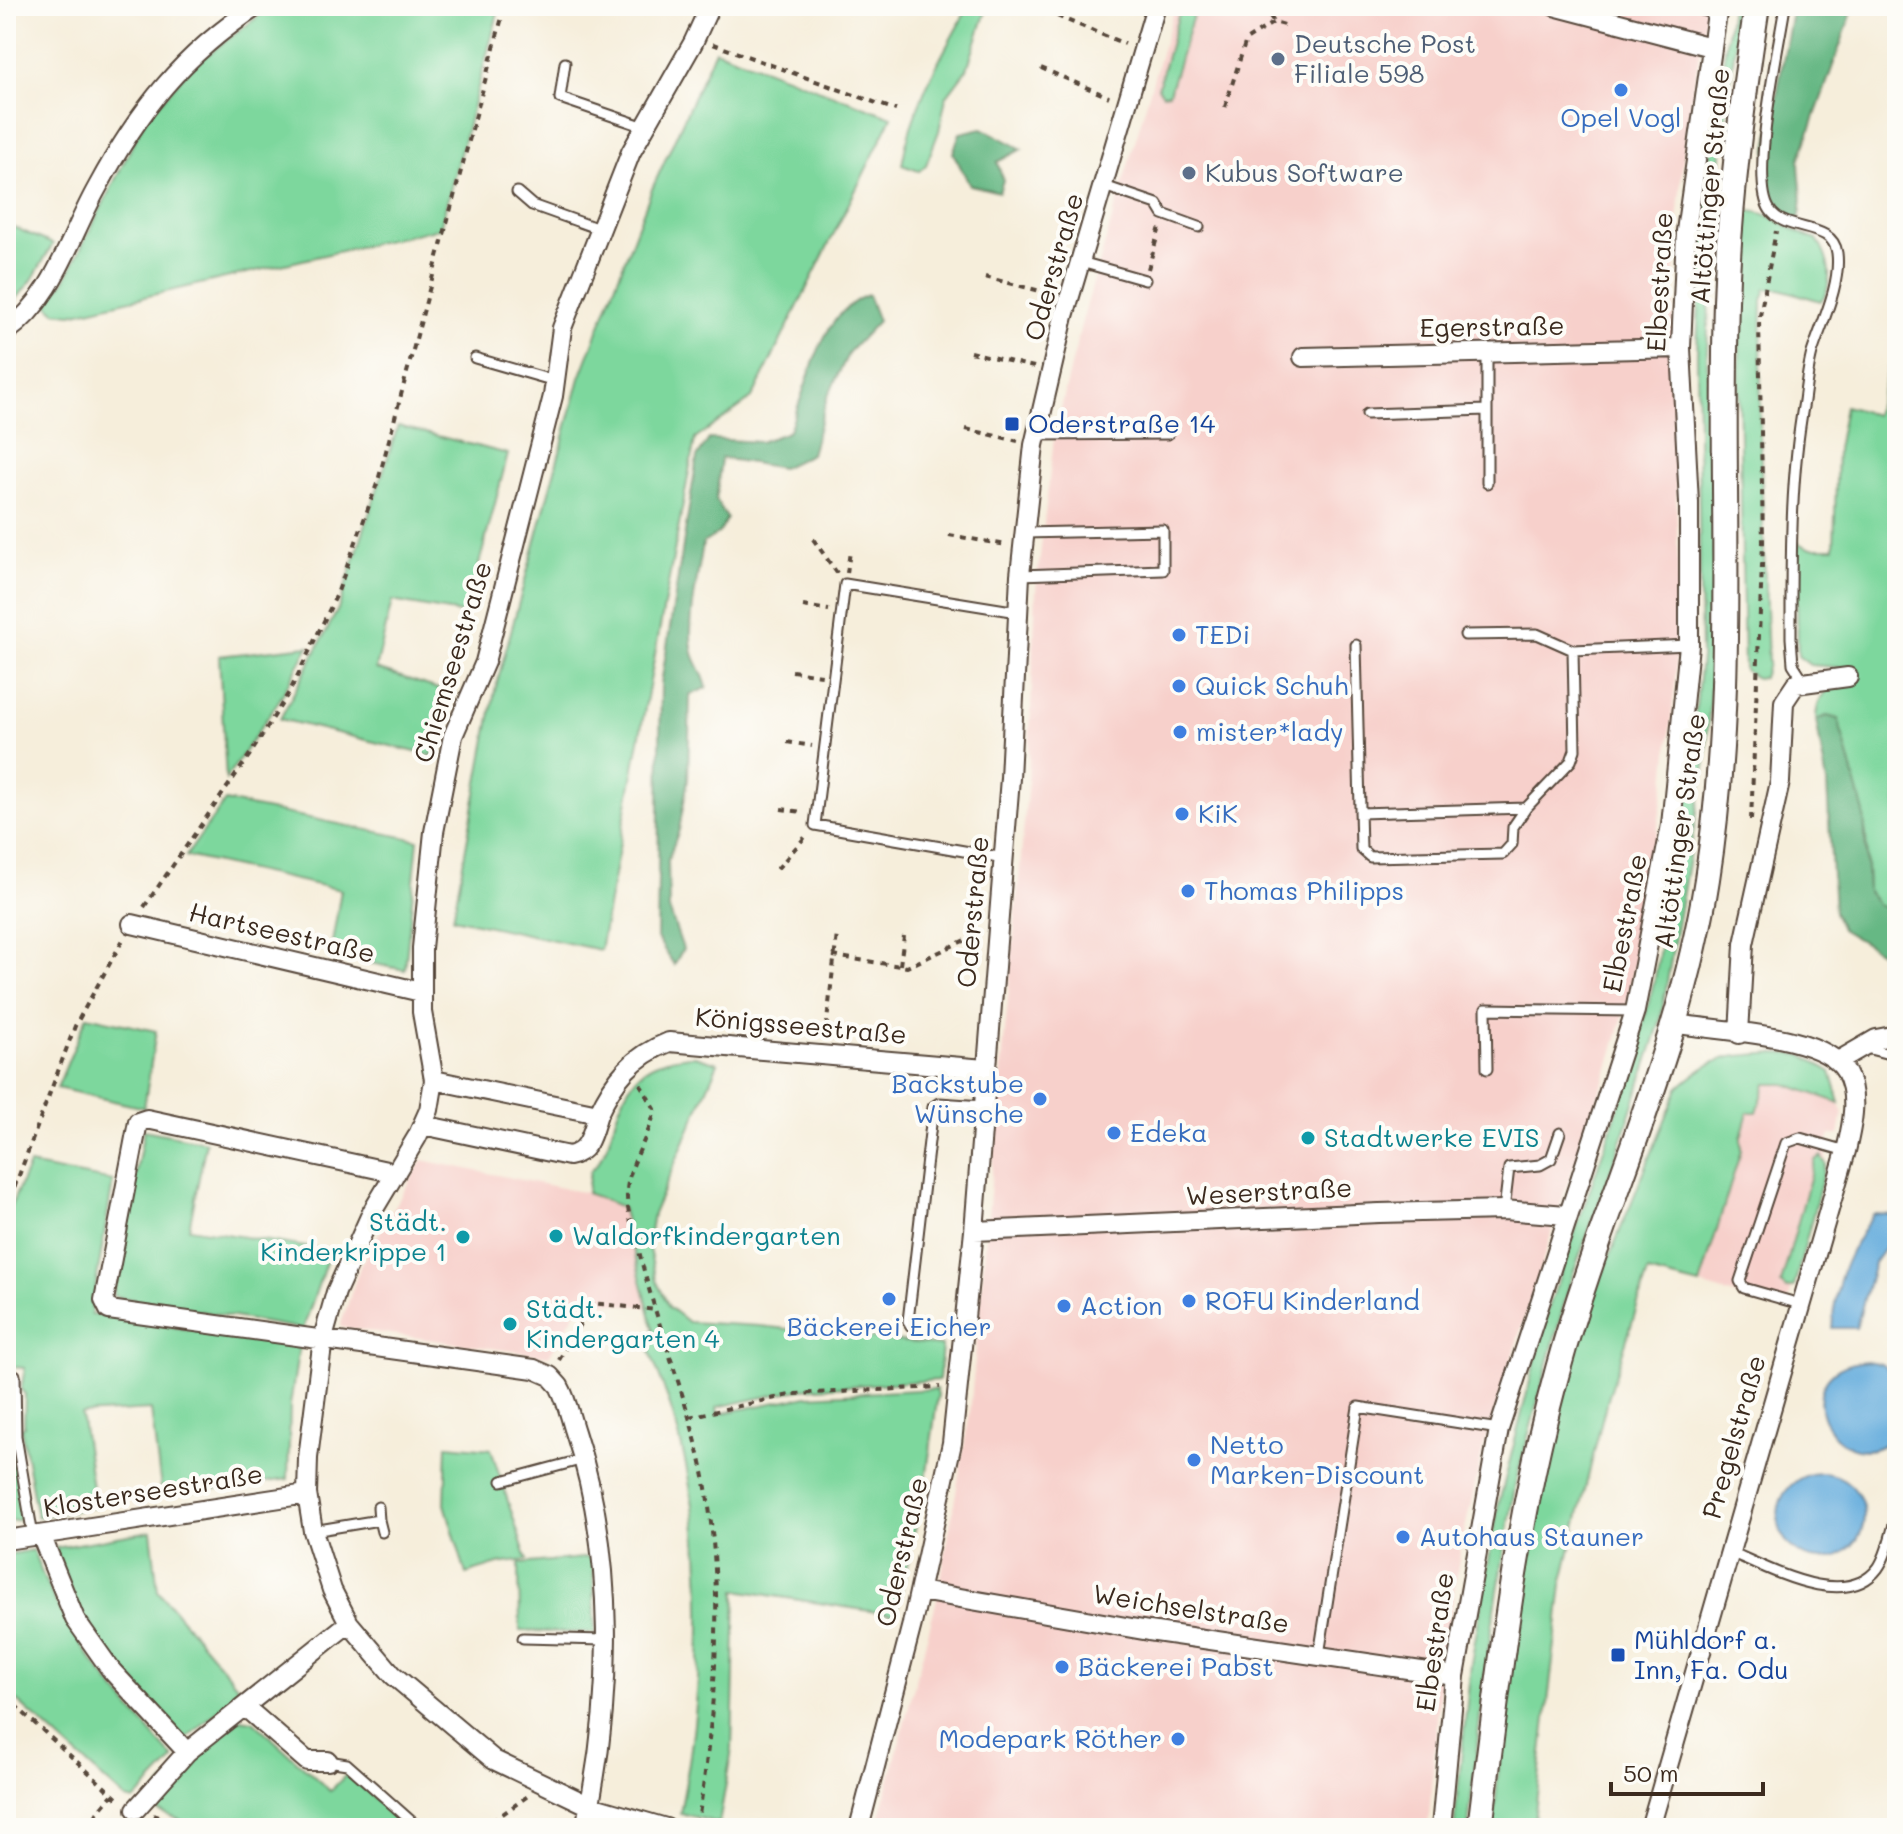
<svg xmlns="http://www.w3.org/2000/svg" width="1903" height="1834" viewBox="0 0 1903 1834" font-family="Mali,sans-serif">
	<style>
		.built { fill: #f7d0cb }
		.green { fill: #7dd79d; stroke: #5c805e; stroke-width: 2 }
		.forest { fill: #66b884; stroke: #507151; stroke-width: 2 }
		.water { fill: #66addd; stroke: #506c7e; stroke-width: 2 }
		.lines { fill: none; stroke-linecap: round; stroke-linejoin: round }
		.lane-casing { stroke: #57473a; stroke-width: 13 }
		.street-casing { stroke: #57473a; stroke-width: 22 }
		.secondary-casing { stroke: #57473a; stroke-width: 28 }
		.path { stroke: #57473a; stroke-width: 4; stroke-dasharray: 6 6; stroke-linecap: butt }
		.lane { stroke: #fff; stroke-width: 9 }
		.street { stroke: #fff; stroke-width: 18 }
		.secondary { stroke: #fff; stroke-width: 24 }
		.service-dot { fill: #5c6f8a; stroke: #fdfcf7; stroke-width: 3 }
		.shop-dot { fill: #3f7fe0; stroke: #fdfcf7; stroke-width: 3 }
		.transit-dot { fill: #1a4fb4; stroke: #fdfcf7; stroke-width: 3 }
		.culture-dot { fill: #0f9aa8; stroke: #fdfcf7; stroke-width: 3 }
		.labels { text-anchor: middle; stroke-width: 8; stroke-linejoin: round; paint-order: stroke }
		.service-label { font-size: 26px; fill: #4e5e75; stroke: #fdfcf7; text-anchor: start }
		.shop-label { font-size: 26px; fill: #366cbe; stroke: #fdfcf7; text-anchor: start }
		.street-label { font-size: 26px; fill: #3b2a1e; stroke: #fdfcf7 }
		.transit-label { font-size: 26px; fill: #164399; stroke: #fdfcf7; text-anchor: start }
		.culture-label { font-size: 26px; fill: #0d838f; stroke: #fdfcf7; text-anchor: start }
	</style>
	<rect width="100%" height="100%" fill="#fdfcf7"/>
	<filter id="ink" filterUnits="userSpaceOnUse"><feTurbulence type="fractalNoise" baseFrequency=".0125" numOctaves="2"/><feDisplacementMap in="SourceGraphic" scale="16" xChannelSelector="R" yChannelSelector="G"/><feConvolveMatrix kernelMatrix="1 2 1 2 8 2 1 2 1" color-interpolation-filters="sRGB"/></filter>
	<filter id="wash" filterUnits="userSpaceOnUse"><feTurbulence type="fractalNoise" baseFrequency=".006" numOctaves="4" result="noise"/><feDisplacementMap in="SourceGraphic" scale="32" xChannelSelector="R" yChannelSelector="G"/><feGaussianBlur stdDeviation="1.8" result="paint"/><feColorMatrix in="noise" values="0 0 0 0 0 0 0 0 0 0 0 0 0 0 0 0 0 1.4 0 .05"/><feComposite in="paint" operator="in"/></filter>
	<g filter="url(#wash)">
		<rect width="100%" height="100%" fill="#f6eedb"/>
		<!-- built -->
		<path class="built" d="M1175,6H1707L1685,140L1676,231L1673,327L1678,583L1675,682L1665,782L1643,918L1628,998L1606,1075L1565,1190L1484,1445L1461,1547L1441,1674L1428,1828H877L938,1595L970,1413L1028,780L1036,590L1054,438L1082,321Z
			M1766,1084H1785L1840,1103L1843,1113L1839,1134L1830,1135L1826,1145V1164L1786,1309L1700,1285L1741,1150V1137L1749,1112L1757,1111Z
			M422,1160L587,1193L622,1207L647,1307L583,1300L549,1356L340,1327L361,1264Z"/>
		<!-- green -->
		<path class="green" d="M272,6H500L440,228L71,314L55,312L47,303L64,282L145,120L190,68Z
			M969,6L987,8L967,69L946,97L939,131L926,165L919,171L902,165C911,107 941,56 969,6Z
			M1181,6H1196L1169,93L1163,94L1158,88Z
			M1731,6H1740L1712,228L1707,353L1715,606L1706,761L1660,1022L1626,1128L1570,1282L1516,1481L1486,1663L1468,1828H1454L1471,1664L1498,1507L1548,1310L1631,1071L1655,978L1689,779L1701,657L1697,354L1702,214Z
			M715,50L892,117L752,398L695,439L600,950L453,918L495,690L580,378L652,189Z
			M1748,211C1772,211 1791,233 1817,240C1829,258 1835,282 1821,301L1780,289H1766L1762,300L1760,436L1768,664L1763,677L1756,678L1744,670L1739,384L1741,284Z
			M6,224L53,244L32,280L6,312Z
			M1897,341V913L1877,905L1868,892L1866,833L1838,719L1827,716L1816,720C1816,694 1831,687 1848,668L1810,665L1798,656L1796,542L1809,548H1834L1837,449L1845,406L1875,415Z
			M398,426L508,454L466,614L392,601L376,669L448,692L432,756L280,719L338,609Z
			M309,646L280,699L226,779L219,656Z
			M225,801L418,840L405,970L330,955L341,890L186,856Z
			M87,1016L156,1031L144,1108L57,1088Z
			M1779,1053L1803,1055L1831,1072L1840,1103L1785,1084H1766L1757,1112H1748L1741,1137V1150L1700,1285L1648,1272L1603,1415L1562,1585L1533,1828H1493L1510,1649L1558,1414L1595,1292L1678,1088C1715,1054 1731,1056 1779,1053Z
			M695,1056L718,1063L653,1214L648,1245L656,1280L669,1307L688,1322L760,1326L942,1346L939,1380L801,1389L717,1407L718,1414L807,1396L936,1389L938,1394L926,1479L896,1615L736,1590L732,1749L719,1823L680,1813C705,1690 711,1536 673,1415C665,1388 653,1361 644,1335L654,1330L622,1207L587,1193L590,1171C604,1159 608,1144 613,1127C627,1077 644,1058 695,1056Z
			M144,1130L206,1142L189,1228L330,1251L303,1329L113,1296Z
			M1821,1156L1826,1164L1794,1287L1786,1289L1781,1284L1815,1160Z
			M29,1165L113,1181L91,1314L299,1347L290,1405L288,1479L162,1496L151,1410L81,1414L95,1507L37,1517L21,1428L24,1426L25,1394L21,1390L25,1368L10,1367L6,1430L10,1433L24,1519L6,1522V1217Z
			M447,1445L491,1449L527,1560L498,1564L466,1574L445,1504Z
			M151,1531L158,1591L241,1690L184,1741L92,1631L75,1602L55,1548Z
			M33,1550C63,1636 116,1692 174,1759L134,1801L126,1799L6,1691V1555Z
			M593,1557L595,1633L520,1631L519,1564Z
			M240,1719L253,1721L330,1791L347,1774L409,1828H200L145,1806L163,1784Z"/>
		<!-- forest -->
		<path class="forest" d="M1793,6H1845L1852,12L1799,161C1799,182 1805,199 1799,219L1788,218C1769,193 1767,181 1767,149Z
			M982,128L1022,149L997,162L1003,180L999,192L970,185L953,153L960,133Z
			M868,295L878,321L849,352L827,398L811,454L782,468L721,458L716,500L727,518L720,532L703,543C699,572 686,625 693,653C695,663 704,673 707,688L690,695L688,779L679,830L668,860L669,909L683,949L674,965L657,938L661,684L697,457L709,439L760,442L788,432C809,387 817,314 868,295Z
			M1827,716L1838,719L1864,813L1868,892L1878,905L1897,913V962L1841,929L1834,912L1827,783L1816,720Z"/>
		<!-- water -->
		<path class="water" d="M1873,1214L1897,1215V1251L1889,1242L1874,1263L1856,1328H1832C1836,1277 1846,1257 1873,1214Z
			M1867,1361L1881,1364L1897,1377V1433C1843,1494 1772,1370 1867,1361Z
			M1778 1516a43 43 0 1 1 86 0a43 43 0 1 1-86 0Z"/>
	</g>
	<g filter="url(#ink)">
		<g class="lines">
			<defs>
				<path id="lane" d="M1686,6L1716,14
					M1785,6C1779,47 1749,180 1770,210C1786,234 1833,221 1837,253C1841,285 1822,322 1812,353C1808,368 1806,385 1804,401C1790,479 1791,559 1791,638L1793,664L1804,681
					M565,63L560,98L645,127
					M1104,186L1157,204L1163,214L1199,227
					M517,192L532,205L599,229
					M1081,262L1145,280
					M1487,354V483
					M475,358L555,381
					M1367,414L1487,410
					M1036,435L1168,434
					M1020,575L1163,570V530L1024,533
					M1465,635L1537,634L1573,650L1689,645
					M1356,645L1361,849L1370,857L1503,854L1512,844L1513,827L1526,808
					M1360,813L1526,808L1571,761L1575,750L1573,650
					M1004,858L815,825L845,584L1018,612
					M1866,1048L1897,1056
					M1487,1069L1486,1009L1635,1011
					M1504,1210L1509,1168L1540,1165L1551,1159L1560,1133
					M1800,1304L1744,1288L1740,1281L1786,1143L1800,1138L1846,1151
					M965,1330L911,1326L908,1321L933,1107L939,1103L983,1106
					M15,1375L16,1436L33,1536
					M502,1481L584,1459
					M379,1520L382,1532
					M313,1531L379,1520L378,1507
					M1728,1551C1767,1567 1845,1612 1878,1568C1888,1554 1891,1531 1897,1515
					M523,1638L604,1640
					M1319,1655L1358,1407L1499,1429
					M328,1761L347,1764L419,1828"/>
				<path id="street" d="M1554,6L1711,47
					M6,332C55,297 69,238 97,188C139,110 182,55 257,6
					M1303,357L1681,348
					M132,924L421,992
					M1739,1034L1744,944L1780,782L1784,702L1796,684L1848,677
					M1838,1061L1876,1039L1897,1035
					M598,1114C614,1079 633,1056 669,1042L985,1069
					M423,1125L569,1156C590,1152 592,1132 598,1114L434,1080
					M396,1173L147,1119L138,1122L104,1300L109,1310L534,1369L550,1376L559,1386C567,1400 570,1417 575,1432C616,1556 613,1701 585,1828
					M974,1231L1379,1213L1504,1210L1566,1215
					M41,1535L75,1619L111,1670L187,1752L349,1623
					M6,1540L307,1494
					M920,1591L1149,1631L1455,1676
					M245,1707L307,1761H328
					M136,1809L187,1752
					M666,1828L590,1806L494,1760L393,1675L349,1623L332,1590L313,1531L307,1494L308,1458L323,1338L336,1292L372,1212L417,1137L429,1110L434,1080L422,1012V948L434,832L453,736L485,662L553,396L562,328L631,152L693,43L710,6
					M859,1828L912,1624L952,1443L974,1231L1010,778L1020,575L1034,445L1064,316L1156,6
					M1441,1828L1455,1676L1499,1429L1635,1011L1671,825L1689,645V503L1681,348L1686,231L1718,6
					M1650,1828L1846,1151C1852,1125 1859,1096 1846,1072C1825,1033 1718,1031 1677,1024"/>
				<path id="secondary" d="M1480,1828C1499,1674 1516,1519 1558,1369C1604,1201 1680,1055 1707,879C1737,687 1720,496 1726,302C1729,203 1742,104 1757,6"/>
			</defs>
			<!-- lane casing -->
			<use href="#lane" class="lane-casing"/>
			<!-- street casing -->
			<use href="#street" class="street-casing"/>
			<!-- secondary casing -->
			<use href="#secondary" class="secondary-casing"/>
			<!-- path -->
			<path class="path" d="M1263,6L1274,22L1288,26
				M1057,16L1125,44
				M713,44L896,110
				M1041,68L1109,97
				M1225,107L1246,40L1274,22
				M1148,269L1160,227
				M985,277L1052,294
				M970,352L1034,367
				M966,429L1018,441
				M949,535L1006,545
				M813,539L837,573
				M847,573L850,551
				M803,606L829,610
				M792,671L822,675
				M787,742L812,746
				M781,809L802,812
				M1751,820L1763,542L1759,321L1776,231
				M777,869L806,836
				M144,907L251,753L291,689L337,594L378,481L505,6
				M833,956L907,967L978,934
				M900,965L904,936
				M825,1039L837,934
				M640,1084L655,1109C650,1136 629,1163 627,1190C626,1212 635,1234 640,1255C658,1330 689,1402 704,1477C726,1593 715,1713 697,1828
				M6,1210L75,1026L124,938
				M559,1360L592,1303L656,1310
				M689,1417L794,1394L940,1387
				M6,1697L120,1801
				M153,1815L186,1828
				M90,1828L97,1813L112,1795
				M483,1828L529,1795"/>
			<!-- lane -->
			<use href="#lane" class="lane"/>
			<!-- street -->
			<use href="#street" class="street"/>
			<!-- secondary -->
			<use href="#secondary" class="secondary"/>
		</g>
	</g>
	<!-- markers -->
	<g class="service-dot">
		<circle cx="1278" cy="59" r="8"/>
		<circle cx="1189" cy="173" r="8"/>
	</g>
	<g class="shop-dot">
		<circle cx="1621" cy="90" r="8"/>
		<circle cx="1179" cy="635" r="8"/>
		<circle cx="1179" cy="686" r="8"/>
		<circle cx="1180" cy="732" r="8"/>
		<circle cx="1182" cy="814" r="8"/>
		<circle cx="1188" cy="891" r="8"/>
		<circle cx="1040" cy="1099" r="8"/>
		<circle cx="1114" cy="1133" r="8"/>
		<circle cx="889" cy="1299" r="8"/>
		<circle cx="1189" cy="1301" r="8"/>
		<circle cx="1064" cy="1306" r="8"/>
		<circle cx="1194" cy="1460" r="8"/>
		<circle cx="1403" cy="1537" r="8"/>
		<circle cx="1062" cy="1667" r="8"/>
		<circle cx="1178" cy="1739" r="8"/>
	</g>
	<g class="transit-dot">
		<rect x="1004" y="416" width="16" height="16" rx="4"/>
		<rect x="1610" y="1647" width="16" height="16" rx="4"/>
	</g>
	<g class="culture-dot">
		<circle cx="1308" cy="1138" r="8"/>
		<circle cx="556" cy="1236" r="8"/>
		<circle cx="463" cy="1237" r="8"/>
		<circle cx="510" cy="1324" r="8"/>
	</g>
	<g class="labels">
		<!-- service labels -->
		<g class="service-label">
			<text x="1294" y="53">Deutsche Post<tspan x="1294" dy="30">Filiale 598</tspan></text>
			<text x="1205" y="182">Kubus Software</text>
		</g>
		<!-- shop labels -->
		<g class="shop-label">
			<text x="1621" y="127" text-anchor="middle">Opel Vogl</text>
			<text x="1195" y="644">TEDi</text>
			<text x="1195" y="695">Quick Schuh</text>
			<text x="1196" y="741">mister*lady</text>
			<text x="1198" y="823">KiK</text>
			<text x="1204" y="900">Thomas Philipps</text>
			<text x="1024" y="1093" text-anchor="end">Backstube<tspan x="1024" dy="30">Wünsche</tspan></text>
			<text x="1130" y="1142">Edeka</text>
			<text x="1205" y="1310">ROFU Kinderland</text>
			<text x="1080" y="1315">Action</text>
			<text x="889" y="1336" text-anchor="middle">Bäckerei Eicher</text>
			<text x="1210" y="1454">Netto<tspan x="1210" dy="30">Marken-Discount</tspan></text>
			<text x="1419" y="1546">Autohaus Stauner</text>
			<text x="1078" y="1676">Bäckerei Pabst</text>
			<text x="1162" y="1748" text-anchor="end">Modepark Röther</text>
		</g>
		<!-- street labels -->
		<g class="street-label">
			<text transform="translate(1710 186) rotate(-85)" y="9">Altöttinger Straße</text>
			<text transform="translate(1054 267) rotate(-74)" y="9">Oderstraße</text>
			<text transform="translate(1660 282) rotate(-87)" y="9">Elbestraße</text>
			<text transform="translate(1492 327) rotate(-1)" y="9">Egerstraße</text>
			<text transform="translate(453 662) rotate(-73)" y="9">Chiemseestraße</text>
			<text transform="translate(1680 831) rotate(-82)" y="9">Altöttinger Straße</text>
			<text transform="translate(973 912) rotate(-85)" y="9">Oderstraße</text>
			<text transform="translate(1625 923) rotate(-79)" y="9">Elbestraße</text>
			<text transform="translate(282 933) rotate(13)" y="9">Hartseestraße</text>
			<text transform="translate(801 1026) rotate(5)" y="9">Königsseestraße</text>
			<text transform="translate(1269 1192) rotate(-3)" y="9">Weserstraße</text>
			<text transform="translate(1734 1437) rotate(-74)" y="9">Pregelstraße</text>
			<text transform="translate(153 1491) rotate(-9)" y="9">Klosterseestraße</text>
			<text transform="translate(902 1552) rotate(-77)" y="9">Oderstraße</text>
			<text transform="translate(1191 1609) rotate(9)" y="9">Weichselstraße</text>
			<text transform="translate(1435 1642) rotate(-82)" y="9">Elbestraße</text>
		</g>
		<!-- transit labels -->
		<g class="transit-label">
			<text x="1028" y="433">Oderstraße 14</text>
			<text x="1634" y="1649">Mühldorf a.<tspan x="1634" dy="30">Inn, Fa. Odu</tspan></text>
		</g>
		<!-- culture labels -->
		<g class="culture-label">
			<text x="1324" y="1147">Stadtwerke EVIS</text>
			<text x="447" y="1231" text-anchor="end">Städt.<tspan x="447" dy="30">Kinderkrippe 1</tspan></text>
			<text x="572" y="1245">Waldorfkindergarten</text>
			<text x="526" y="1318">Städt.<tspan x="526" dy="30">Kindergarten 4</tspan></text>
		</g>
	</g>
	<!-- margin -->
	<rect width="1903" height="1834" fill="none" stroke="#fdfcf7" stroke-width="32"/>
	<!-- scale -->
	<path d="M1611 1782v12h152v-12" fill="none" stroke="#3b2a1e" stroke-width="4"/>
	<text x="1623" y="1782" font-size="24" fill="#3b2a1e" stroke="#fdfcf7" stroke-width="6" paint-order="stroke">50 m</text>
</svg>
